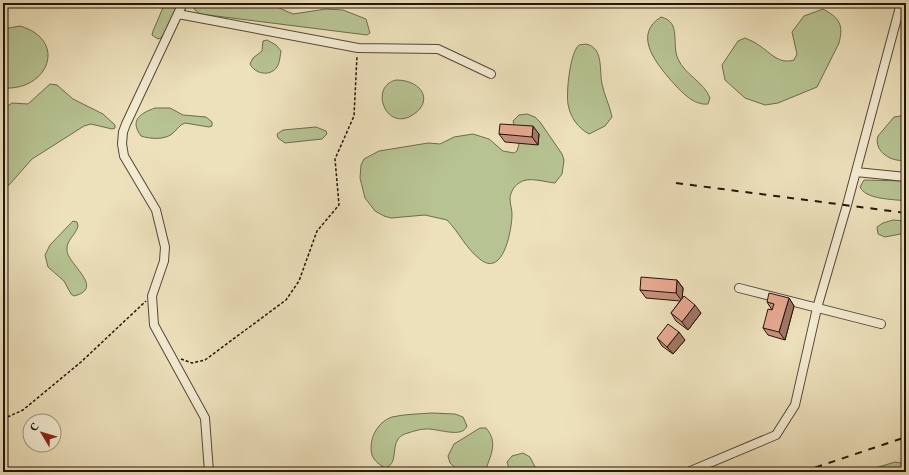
<svg xmlns="http://www.w3.org/2000/svg" width="909" height="475" viewBox="0 0 909 475" font-family="Vollkorn,serif">
	<style>
		.green { fill: #b7c392; stroke: #6d6c4e }
		.lines { fill: none; stroke-linecap: round; stroke-linejoin: round }
		.minor-casing { stroke: #564736; stroke-width: 10 }
		.path { stroke: #231409; stroke-width: 1.5; stroke-dasharray: 3 2; stroke-linecap: butt }
		.minor { stroke: #f3ecd3; stroke-width: 8 }
		.rail { stroke: #231409; stroke-width: 2; stroke-dasharray: 7 7; stroke-linecap: butt }
		.wall { fill: #c6907d; stroke: #231409 }
		.shaded-wall { fill: #a17666; stroke: #231409 }
		.building { fill: #e6a891; stroke: #231409 }
	</style>
	<rect width="100%" height="100%" fill="#ede1bc"/>
	<filter id="stains"><feTurbulence type="fractalNoise" baseFrequency=".005" numOctaves="4"/><feColorMatrix values="0 0 0 0 .2 0 0 0 0 .09 0 0 0 0 .02 0 0 0 .5 -.17"/></filter>
	<radialGradient id="worn" r=".72"><stop offset=".6" stop-color="#630" stop-opacity="0"/><stop offset="1" stop-color="#630" stop-opacity=".3"/></radialGradient>
	<!-- green -->
	<path class="green" d="M165,3H181L174,19L161,38L158,39L152,35L153,31Z
		M195,3L236,6L251,3H268L293,14L326,9L343,10L366,19L370,33L367,35L200,14L194,9Z
		M823,9C839,18 844,24 839,43L817,87L778,103L765,105L745,98L725,80L722,65L738,41L745,38C749,40 753,41 757,44C769,51 778,65 794,60L797,54L792,32L804,16Z
		M661,17C682,22 671,44 678,59C685,75 704,82 710,98L708,104C692,106 678,88 668,77C654,60 634,34 661,17Z
		M20,26C68,40 49,91 3,88V29Z
		M267,40L276,45L281,51C280,56 280,62 277,67C270,77 255,74 250,64L253,58L262,51L263,41Z
		M586,44C604,48 599,70 602,84C604,95 610,106 612,117L605,126L589,134C578,128 570,117 568,104C566,93 570,52 579,45Z
		M396,80C424,80 435,104 409,117C384,128 370,86 396,80Z
		M50,84L57,85L73,99L103,114L115,125V128L112,129L91,124L84,126L32,159L9,185H3V109L12,103L28,104Z
		M155,108H170L183,115L206,117L212,122V126L209,127L185,123C179,125 177,130 172,134C164,140 150,139 141,136C129,120 141,113 155,108Z
		M527,114L535,117L540,122L562,154L564,160L562,174L555,183C544,182 528,176 519,183C514,186 510,193 510,199C510,204 512,209 512,214C512,228 504,277 481,260C466,249 459,232 447,220L425,215L391,218L384,216L375,211L365,198L360,178L361,165L364,159L379,151L428,143L440,144L454,137L473,134L489,139L503,151L514,153L517,151L519,144L513,121L519,115Z
		M906,115V160C893,163 873,152 878,136L894,117Z
		M316,127L326,131L327,134L322,139L285,143L278,138L277,134L283,130Z
		M864,180L906,181V201C894,199 866,200 860,187Z
		M893,220L906,221V233L885,237L878,234L877,227L883,223Z
		M73,221L77,222L78,226C76,235 66,240 67,250C67,264 106,288 74,296L71,294L64,281L48,267L45,255L50,245Z
		M432,413L455,414L463,417L467,426C462,439 437,428 426,429C420,429 414,431 408,433C386,438 402,463 385,468C380,465 374,461 372,455C368,440 377,422 392,417C405,414 419,414 432,413Z
		M480,428H486C499,443 490,456 485,472H460L450,463L448,456L454,444Z
		M523,453L530,457L536,469L534,472H510L507,462L512,456Z
		M895,462L901,463L905,469L902,472H862Z"/>
	<g class="lines">
		<defs>
			<path id="minor" d="M183,3L126,124L123,132L122,144L124,156L156,210L165,247L164,261L152,296L154,325L205,418L209,472
				M178,14L358,48L438,49L491,74
				M856,172L906,177
				M739,288L881,324
				M688,472L776,435L795,405L817,308L847,205L901,3"/>
		</defs>
		<!-- minor casing -->
		<use href="#minor" class="minor-casing"/>
		<!-- path -->
		<path class="path" d="M181,359L192,363L205,360L286,300L299,281L317,231L339,205L335,159L354,116L357,56
			M3,419L23,410L81,362L146,301"/>
		<!-- minor -->
		<use href="#minor" class="minor"/>
		<!-- rail -->
		<path class="rail" d="M676,183L906,213
			M802,472L906,437"/>
	</g>
	<!-- wall -->
	<path class="wall" d="M499,134H539L538,145L505,142Z
		M677,280L683,288L682,299L701,313L688,330L676,321L671,313L680,301L646,298L640,290Z
		M789,298L794,306L785,340L768,335L763,328L772,310L767,302Z
		M657,338L685,340L673,354L662,346Z"/>
	<!-- shaded-wall -->
	<path class="shaded-wall" d="M533,126L539,134L538,145L532,137Z
		M677,280L683,288L682,301L676,293Z
		M789,298L794,306L785,340L779,332Z
		M695,305L701,313L688,330L682,322Z
		M679,332L685,340L673,354L667,347Z"/>
	<!-- building -->
	<path class="building" d="M500,124L533,126L532,137L499,134Z
		M641,277L677,280L676,293L640,290Z
		M769,293L789,298L779,332L763,328L768,309L772,310L774,304L767,302Z
		M684,296L695,305L682,322L671,313Z
		M668,324L679,332L667,347L657,338Z"/>
	<!-- margin -->
	<rect width="909" height="475" fill="none" stroke="#ede1bc" stroke-width="16"/>
	<rect x="4" y="4" width="901" height="467" fill="none" stroke="#231409" stroke-width="2"/>
	<rect x="8" y="8" width="893" height="459" fill="none" stroke="#231409"/>
	<!-- north arrow -->
	<g transform="translate(42 433) rotate(308)"><circle r="19" fill="#f3ecd3" stroke="#a09682"/>
	<path d="M0-3L7 15L0 10L-7 15Z" fill="#8f2418"/>
	<text y="-6" font-size="11" font-weight="bold" text-anchor="middle" fill="#231409">С</text>
	</g>
	<rect width="100%" height="100%" filter="url(#stains)"/>
	<rect width="100%" height="100%" fill="url(#worn)"/>
</svg>
